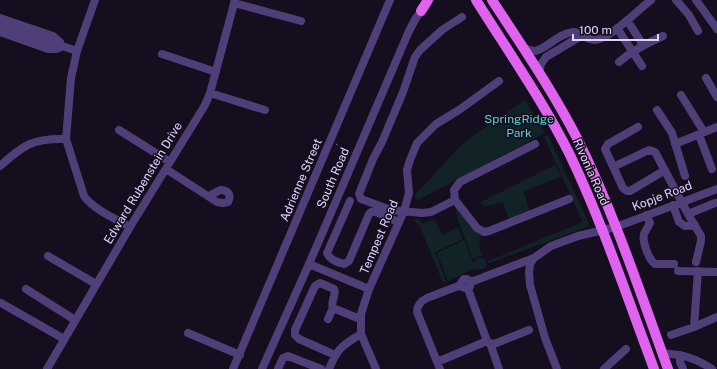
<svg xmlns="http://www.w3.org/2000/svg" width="717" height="369" viewBox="0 0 717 369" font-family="'Public Sans',sans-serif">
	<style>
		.green { fill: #122328 }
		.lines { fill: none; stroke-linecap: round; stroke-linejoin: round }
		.path { stroke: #398fa5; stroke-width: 1; stroke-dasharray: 2 3; stroke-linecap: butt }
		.minor { stroke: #503e79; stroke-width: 8 }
		.major { stroke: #e063ef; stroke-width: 10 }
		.labels { text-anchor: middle; stroke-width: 3; stroke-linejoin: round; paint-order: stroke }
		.park-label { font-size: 12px; fill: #64d0d2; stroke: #150e1e }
		.street-label { font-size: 12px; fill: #e0d0fa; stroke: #150e1e }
	</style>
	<rect width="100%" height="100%" fill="#150e1e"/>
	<!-- green -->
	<path class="green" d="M525,100L545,133L418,200L414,196L464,142Z
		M548,135L590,226L489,263L488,261L583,222L544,137Z
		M555,165L561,176L524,192L530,212L509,221L503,202L484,207L481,202Z
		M457,207L478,233L481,239L479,241L480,245L479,247L482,255L473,259L460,226L455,208Z
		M417,218L423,224L434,219L443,235L458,227L463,239L435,252L446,281L443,283L420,226L414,221Z
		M464,240L474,264L476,259L481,257L486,261C488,268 481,272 475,268L448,281L437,253Z"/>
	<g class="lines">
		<!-- path -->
		<path class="path" d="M336,144L350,153"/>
		<!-- minor -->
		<path class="minor" d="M95,0L77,51L71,78L66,139L84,196C93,209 116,219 130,227
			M676,0L689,15L698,31
			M696,0L717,29
			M234,3L301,21
			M0,18L53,36L60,42L61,47L56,49H48L0,32
			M627,20L643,45
			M0,25L77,51
			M617,28L642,66
			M523,47C526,49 530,51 535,51C547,49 559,32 575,32C581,35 588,40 595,40C609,40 639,9 651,0
			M162,54L216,72
			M619,62C633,50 647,43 663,36
			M539,73L541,64L546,57L581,36
			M706,78L717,97
			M210,93L265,110
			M681,95L704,132
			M657,110L672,133L685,176
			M638,127L608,144L605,149L623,188L627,191H630L665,170
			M119,130L170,162
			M699,135L712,169
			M535,144L460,182L454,190L455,200L477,228L484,232L489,231L569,199
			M675,144L717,127
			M0,166C24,145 32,138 66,139
			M613,167L649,150L655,152L688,214L701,236V241L696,262
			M166,169L217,202C221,203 224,204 228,202C232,195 228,190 220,190L209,196
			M455,200L431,212L422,213L391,210L361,199L359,194L373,159L382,142L403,92L415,57L420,50L442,30L462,17
			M350,201L327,253C330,260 337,262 344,264L349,261L369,214L371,212H376L398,222
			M673,205L679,222L685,226L695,225
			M688,214L715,203
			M646,215L650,223C648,227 646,230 644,234C642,242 649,260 655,264H674
			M48,256L96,284
			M309,264L369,289
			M678,271L717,272
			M698,271L694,327L717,317
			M471,282L470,287L468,289L462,287L461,283L464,279H467L471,282L534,258
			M26,289L75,320
			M468,289L487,341
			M1,303L64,339
			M328,319L333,308
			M188,333L240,355
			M671,335L694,327
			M490,343L499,369
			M662,353C683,355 694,357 712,369
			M335,355L299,339L295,335V330L315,286L320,283L334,289C337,295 330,301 333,308L360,319
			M680,355V362L683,369
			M437,362L487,341L490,343L494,344L529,330
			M47,369L130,227L205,105L210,93L235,0
			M233,369L390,0
			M262,369L309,264L409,31L416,18L425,7
			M278,369L283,358L288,356L321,369
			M329,369C338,348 341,346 361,334
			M376,369L361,334V314L369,289L404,211L409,193L407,170L410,160L417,143L436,124L459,110L499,81
			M440,369L417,312C417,306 421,301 427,298L461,285
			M557,369L545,338L530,285L529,272L530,264L534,258L551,246L578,236L616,227L717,189
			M604,369L626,349"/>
		<!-- major -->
		<path class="major" d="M476,0C508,51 543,101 570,155C603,224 627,297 654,369
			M492,0C522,46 553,91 578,140C614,213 640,292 668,369
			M421,11L428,0"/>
	</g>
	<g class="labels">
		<!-- park labels -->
		<g class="park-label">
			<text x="519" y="123">SpringRidge<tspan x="519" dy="14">Park</tspan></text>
		</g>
		<!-- street labels -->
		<g class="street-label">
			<text transform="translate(591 172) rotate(66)" y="4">Rivonia Road</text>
			<text transform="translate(333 178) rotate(-67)" y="4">South Road</text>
			<text transform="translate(301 180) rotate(-67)" y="4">Adrienne Street</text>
			<text transform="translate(143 183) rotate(-59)" y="4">Edward Rubenstein Drive</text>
			<text transform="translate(662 196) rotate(-21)" y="4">Kopje Road</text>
			<text transform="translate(379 237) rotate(-67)" y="4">Tempest Road</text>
		</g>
	</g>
	<!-- scale -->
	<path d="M573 34v6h85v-6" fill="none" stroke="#e0d0fa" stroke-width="2"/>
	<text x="579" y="34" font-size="12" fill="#e0d0fa" stroke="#150e1e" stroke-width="3" paint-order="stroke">100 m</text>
</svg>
